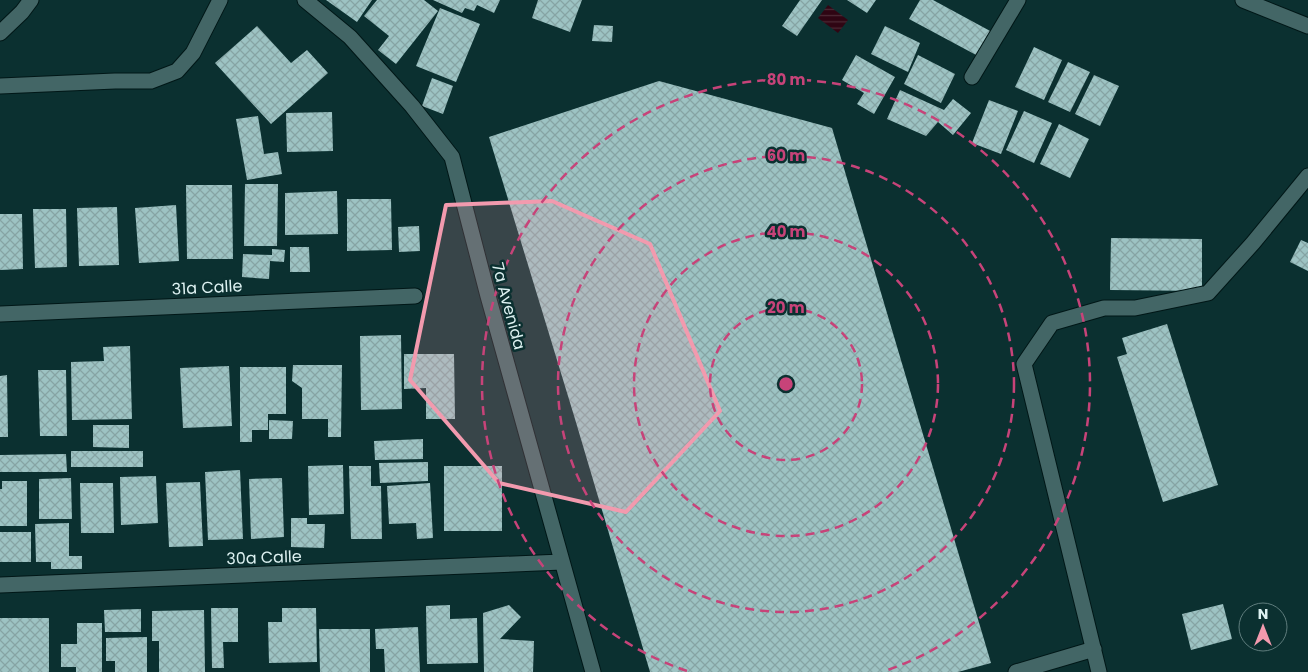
<svg xmlns="http://www.w3.org/2000/svg" width="1308" height="672" viewBox="0 0 1308 672" font-family="Poppins,sans-serif">
	<style>
		.water { fill: url(#water-rules) }
		.building { fill: url(#building-cross-hatch) }
		.lines { fill: none; stroke-linecap: round; stroke-linejoin: round }
		.minor-casing { stroke: #001717; stroke-width: 17 }
		.minor { stroke: #436666; stroke-width: 15 }
		.marked { fill: #f29aae; fill-opacity: 0.2; stroke: #f29aae; stroke-width: 4; stroke-linejoin: round }
		.ring { fill: none; stroke: #c74379; stroke-width: 2.5; stroke-dasharray: 9 6 }
		.labels { text-anchor: middle; stroke-width: 5; stroke-linejoin: round; paint-order: stroke }
		.street-label { font-size: 16px; fill: #ddf1f1; stroke: #0b3030 }
		.centre { fill: #c74379; stroke: #0b3030; stroke-width: 2.5 }
		.ring-label { font-size: 15px; text-anchor: middle; font-weight: bold; fill: #c74379; stroke: #0b3030; stroke-width: 5; stroke-linejoin: round; paint-order: stroke }
	</style>
	<defs>
		<pattern id="water-rules" width="6" height="5" patternUnits="userSpaceOnUse" patternTransform="scale(1.25)"><rect width="6" height="5" fill="#2f0513"/><path d="M0 2.5h6" fill="none" stroke="#4d2a36"/></pattern>
		<pattern id="building-cross-hatch" width="8" height="8" patternUnits="userSpaceOnUse" patternTransform="scale(1.25)"><rect width="8" height="8" fill="#9dc3c3"/><path d="M0 0l8 8M0 8l8-8" fill="none" stroke="#86a4a4"/></pattern>
	</defs>
	<rect width="100%" height="100%" fill="#0b3030"/>
	<!-- water -->
	<path class="water" d="M828,5L848,20L838,33L818,18Z"/>
	<!-- building -->
	<path class="building" d="M326,0H372L357,22Z
		M377,0H424L438,11L396,64L378,50L389,36L364,16Z
		M433,0H500L494,13L477,5L474,11L465,8L462,13Z
		M538,0H582L570,32L532,18Z
		M800,0H822L797,36L782,26Z
		M847,0H876L867,13Z
		M920,0H933L992,32L978,56L909,19Z
		M440,8L480,24L456,82L416,66Z
		M594,25L613,26L612,42L592,41Z
		M257,26L291,63L307,50L328,73L271,124L215,63Z
		M885,26L920,43L908,72L871,54Z
		M1034,47L1062,60L1044,100L1015,87Z
		M856,55L895,77L874,114L857,104L864,93L842,80Z
		M918,55L955,74L941,103L904,84Z
		M1068,62L1090,72L1070,112L1048,102Z
		M1094,75L1119,86L1100,126L1075,114Z
		M432,78L453,86L443,114L422,106Z
		M659,81L832,128L991,663L958,672H650L575,419L489,137Z
		M900,90L944,110L953,99L971,113L953,135L938,122L926,136L887,119Z
		M989,100L1018,111L1001,154L972,143Z
		M1024,111L1052,123L1034,163L1006,150Z
		M332,112L333,151L287,152L286,113Z
		M258,116L264,154L278,152L282,174L247,180L236,119Z
		M1059,124L1089,139L1070,178L1040,164Z
		M245,184H278L277,246H244Z
		M186,185H232L233,259H187Z
		M337,191L338,234L285,235V193Z
		M347,199H391L392,250L347,251Z
		M176,205L179,261L139,263L135,208Z
		M117,207L119,265L79,266L77,208Z
		M33,209H66L67,267L35,268Z
		M0,214H22L23,269L0,270Z
		M419,226L420,251L399,252L398,227Z
		M1111,238L1202,239V291L1110,290Z
		M1301,240L1308,243V271L1290,262Z
		M290,247H309L310,272H290Z
		M272,249L285,250L284,262L270,261L269,279L242,277L243,254L272,255Z
		M1167,324L1218,485L1163,502L1117,357L1127,354L1122,338Z
		M401,335L402,409L361,410L360,336Z
		M130,346L132,419L72,420L71,362L104,361L103,347Z
		M404,354H454L455,419H426V388L404,389Z
		M293,365H342L341,437H328V419H302V388L292,381Z
		M229,366L232,426L183,428L180,368Z
		M240,367H286V414H268V430H252V442H240Z
		M38,370H66L67,436H40Z
		M7,375L8,437H0V376Z
		M269,420L293,421L292,439H269Z
		M93,425H129V448L93,447Z
		M423,439V459L375,460L374,441Z
		M71,451H143V467H71Z
		M66,454L67,472H0V455Z
		M428,462V481L380,483L379,463Z
		M343,465L344,514L309,515L308,466Z
		M349,466H371V486H381L382,539H351Z
		M444,466H502V531H444Z
		M240,470L243,539L208,540L205,472Z
		M156,476L158,523L121,525L120,477Z
		M71,478L72,519H39V479Z
		M282,478L284,537L251,539L249,479Z
		M2,481H27V526H0V489H2Z
		M200,482L203,546L169,547L166,483Z
		M80,483H113L114,533H81Z
		M430,483L433,538L417,539L416,523L389,524L387,486Z
		M291,518H307V524H325L324,548L291,547Z
		M69,523V556H82V569H51V562H36L35,524Z
		M0,532H31V562H0Z
		M1223,604L1232,639L1191,650L1182,614Z
		M450,605V619L477,618L478,663L427,664L426,606Z
		M509,605L521,617L500,639L534,641L533,672H484L483,613Z
		M211,608H238V642H223L224,668H212Z
		M282,608H316L317,662L269,663L268,622H282Z
		M141,609V632H105L104,610Z
		M204,610L205,672H159V641H152V611Z
		M0,618H49V672H0Z
		M77,623H102V672H76V667H61V644H77Z
		M418,627L420,672H385L384,649H376L375,629Z
		M319,629H370V672H320Z
		M147,637V672H115V661H106V638Z"/>
	<g class="lines">
		<defs>
			<path id="minor" d="M305,0L350,37L412,106L452,157L488,296L593,672
				M1243,0L1308,26
				M0,33L22,12L31,0
				M972,77L1018,0
				M0,86L115,81H151L177,71L193,53L220,0
				M0,314L415,296
				M0,585L562,562
				M1016,672L1094,649
				M1099,672L1024,364L1052,323L1104,308H1135L1208,293L1253,243L1308,176"/>
		</defs>
		<!-- minor casing -->
		<use href="#minor" class="minor-casing"/>
		<!-- minor -->
		<use href="#minor" class="minor"/>
	</g>
	<!-- marked area -->
	<path class="marked" d="M552,201L650,244L720,411L626,512L499,483L410,380L446,205Z"/>
	<!-- distance rings -->
	<g class="ring">
		<circle cx="786" cy="384" r="76"/>
		<circle cx="786" cy="384" r="152"/>
		<circle cx="786" cy="384" r="228"/>
		<path d="M687 671A304 304 0 1 1 885 671"/>
	</g>
	<g class="labels">
		<!-- street labels -->
		<g class="street-label">
			<text transform="translate(207 287) rotate(-3)" y="6">31a Calle</text>
			<text transform="translate(509 306) rotate(75)" y="6">7a Avenida</text>
			<text transform="translate(264 557) rotate(-2)" y="6">30a Calle</text>
		</g>
	</g>
	<circle cx="786" cy="384" r="8" class="centre"/>
	<g class="ring-label">
		<text x="786" y="85">80 m</text>
		<text x="786" y="161">60 m</text>
		<text x="786" y="237">40 m</text>
		<text x="786" y="313">20 m</text>
	</g>
	<!-- north arrow -->
	<g transform="translate(1263 627)"><circle r="24" fill="#0b3030" stroke="#5f7d7d"/>
	<path d="M0-4L9 19L0 12L-9 19Z" fill="#f29aae"/>
	<text y="-8" font-size="14" font-weight="bold" text-anchor="middle" fill="#ddf1f1">N</text>
	</g>
</svg>
